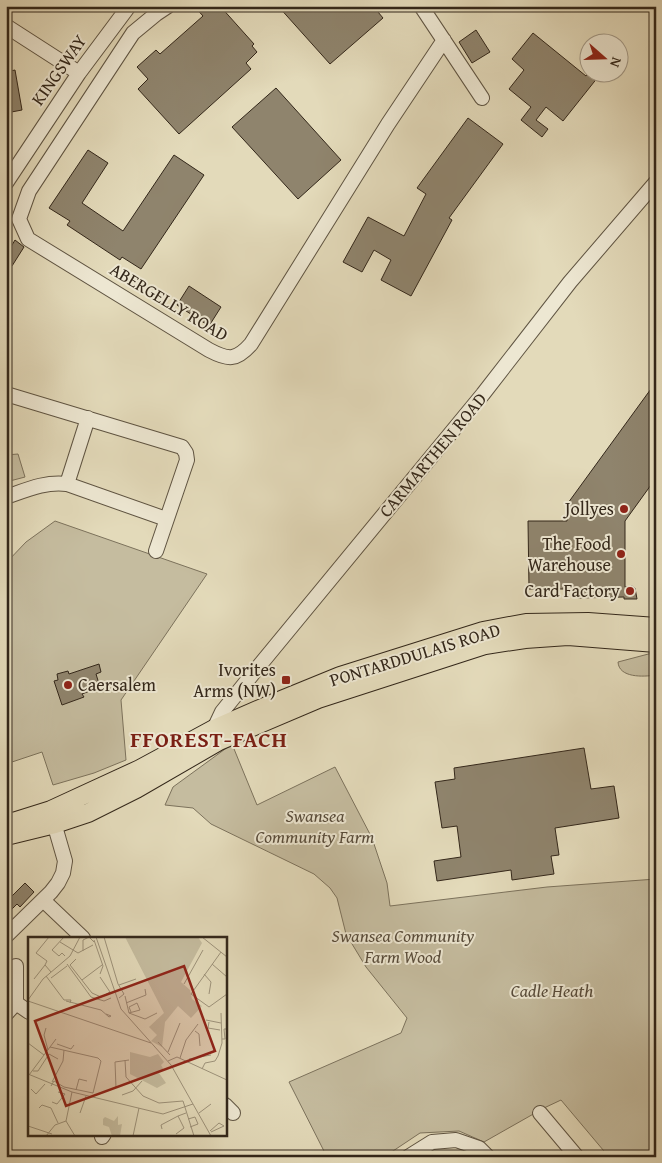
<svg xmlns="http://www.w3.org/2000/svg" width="662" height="1163" viewBox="0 0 662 1163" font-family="'Gentium Book Plus',serif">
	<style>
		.green { fill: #c5bc9f; stroke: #7c725c }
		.building { fill: #8f846d; stroke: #33271a }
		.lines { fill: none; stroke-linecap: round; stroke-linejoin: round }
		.minor-casing { stroke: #5f5442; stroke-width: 16 }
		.major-casing { stroke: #33271a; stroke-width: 20 }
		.minor { stroke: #ede7d2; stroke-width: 14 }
		.major { stroke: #e3daba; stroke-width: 18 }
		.poi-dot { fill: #8f2418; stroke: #ede7d2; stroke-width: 2 }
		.labels { text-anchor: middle; stroke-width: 4; stroke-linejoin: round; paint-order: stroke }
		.street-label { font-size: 18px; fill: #33271a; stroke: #ede7d2 }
		.poi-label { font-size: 18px; fill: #33271a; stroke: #ede7d2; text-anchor: end }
		.park-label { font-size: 18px; font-style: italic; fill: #584c3b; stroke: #ede7d2 }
		.district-label { font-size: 22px; font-weight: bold; letter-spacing: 1px; fill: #7a1f14; stroke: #ede7d2 }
		.inset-road { fill: none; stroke: #9d927a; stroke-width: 1 }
		.view { fill: #8f2418; fill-opacity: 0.15; stroke: #8f2418; stroke-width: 2.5 }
		.inset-edge { fill: none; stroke: #33271a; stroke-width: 2.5 }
	</style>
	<rect width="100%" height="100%" fill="#e3daba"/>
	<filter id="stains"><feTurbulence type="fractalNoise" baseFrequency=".004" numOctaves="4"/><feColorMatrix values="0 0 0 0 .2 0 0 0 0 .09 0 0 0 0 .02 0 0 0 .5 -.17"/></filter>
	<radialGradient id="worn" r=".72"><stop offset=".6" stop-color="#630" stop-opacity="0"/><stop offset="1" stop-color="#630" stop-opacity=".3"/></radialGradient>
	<!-- green -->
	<path class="green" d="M18,454L25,477L6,482V455Z
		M55,521L207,574L121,700L126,760L94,773L53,785L42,752L6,764V563L26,542Z
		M656,652V675C643,677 619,678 618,662Z
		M232,744L257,805L335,767L372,838L387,883L390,906L547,887L656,879V1157H609L561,1100L544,1108L484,1142L459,1131L420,1133L384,1157H327L289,1082L401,1033L407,1018L366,967L346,934L337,898L330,888L314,874L211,824L193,808L165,805L173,787Z"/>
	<!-- building -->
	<path class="building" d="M194,6H220L254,44L252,46L257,52L246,63L251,69L179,134L138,89L148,79L137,67L156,50L160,54L203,16Z
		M278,6H373L383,18L330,64Z
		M476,30L490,52L472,63L459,42Z
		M533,33L586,76L589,72H602L563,121L546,107L536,120L548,129L542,137L521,120L531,107L509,89L524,70L512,59Z
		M15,70L22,110L6,113V72Z
		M276,88L341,160L298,199L232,127Z
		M468,118L503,144L449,218L452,220L411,296L381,280L391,260L374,250L362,272L343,262L368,217L404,236L426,194L417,188Z
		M88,150L108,163L82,203L123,231L174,155L204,175L141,269L122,257L120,260L67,225L70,221L49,208Z
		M15,240L24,247L12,266L6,263V255Z
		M189,286L221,307L209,326L177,305Z
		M656,382V478L625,521V587L632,586L635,588L637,599H624V597L577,598V589H529L528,521H567L568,503Z
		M99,664L101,672L96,674L100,687L82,694L84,697L62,705L54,681L58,680L57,674L68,671L69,674Z
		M584,748L591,789L614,786L619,818L555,828L559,855L551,856L554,874L512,880L511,870L437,881L434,861L461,857L457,826L442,828L435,782L455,779L454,768Z
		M25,883L34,892L20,907L17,904L6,915V902Z"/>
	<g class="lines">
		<defs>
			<path id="minor" d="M168,6L156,14L133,33L29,191L19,219L28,239L209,350C228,360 236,361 251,344L388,124L444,40
				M421,6L482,98
				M6,26L79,73
				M6,183L79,73L129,6
				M6,394L182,447L186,453L187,460L156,551
				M67,484L88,418
				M6,497C26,490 46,481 67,484L166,519
				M216,734L214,729L222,712L259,666L483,394L570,282L656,182
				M43,900L83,938
				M6,936L51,892L58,883L63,873L65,861L52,816
				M16,1003L29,1012
				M6,1014L16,1003V966
				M225,1105L233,1113
				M540,1113L577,1157
				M102,1137L104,1134
				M408,1157L432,1142L456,1140L479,1148L488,1157"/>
			<path id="major" d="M6,823L16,821L51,810L140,769L214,729L269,705L340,676L483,631L526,623L588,622L656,627
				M6,836L55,824L88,813L136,789L219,741L318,699L485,645L525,639L568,636L656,643"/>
		</defs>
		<!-- minor casing -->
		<use href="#minor" class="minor-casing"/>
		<!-- major casing -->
		<use href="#major" class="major-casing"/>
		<!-- minor -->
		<use href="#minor" class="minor"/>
		<!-- major -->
		<use href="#major" class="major"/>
	</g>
	<!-- markers -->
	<g class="poi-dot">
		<circle cx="624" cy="509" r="5"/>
		<circle cx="621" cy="554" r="5"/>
		<circle cx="630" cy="591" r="5"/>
		<rect x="281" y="675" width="10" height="10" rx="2.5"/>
		<circle cx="68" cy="685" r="5"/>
	</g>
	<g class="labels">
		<!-- street labels -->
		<g class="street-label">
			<text transform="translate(59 70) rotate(-55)" y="6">KINGSWAY</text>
			<text transform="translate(169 302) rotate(31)" y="6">ABERGELLY ROAD</text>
			<text transform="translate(433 455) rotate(-50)" y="6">CARMARTHEN ROAD</text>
			<text transform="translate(415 655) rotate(-17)" y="6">PONTARDDULAIS ROAD</text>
		</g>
		<!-- poi labels -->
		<g class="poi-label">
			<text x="614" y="515">Jollyes</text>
			<text x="611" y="550">The Food<tspan x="611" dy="21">Warehouse</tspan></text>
			<text x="620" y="597">Card Factory</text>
			<text x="276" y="676">Ivorites<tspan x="276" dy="21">Arms (NW)</tspan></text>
			<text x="78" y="691" text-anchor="start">Caersalem</text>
		</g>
		<!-- park labels -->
		<g class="park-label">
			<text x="315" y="822">Swansea<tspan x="315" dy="21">Community Farm</tspan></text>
			<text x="403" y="942">Swansea Community<tspan x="403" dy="21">Farm Wood</tspan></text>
			<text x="552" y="997">Cadle Heath</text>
		</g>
		<!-- district labels -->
		<g class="district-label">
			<text x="209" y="747">FFOREST-FACH</text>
		</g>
	</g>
	<!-- overview -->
	<g transform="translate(28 937)">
		<rect width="199" height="199" fill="#e3daba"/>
		<path d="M97,0H170L174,6L153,45L162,53L164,62L174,69L163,81L150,69L137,85L134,110L123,104L129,98L121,90L136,76ZM102,115L122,120L130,117L136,125L133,128L136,133L131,136L138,146L129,151L102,137ZM90,179V188L94,187L92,199H84L81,190L75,188V182L77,180L86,184Z" fill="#c5bc9f"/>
		<path class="inset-road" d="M21,0L8,16L19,24L17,28L23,35M36,0L24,13L31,19L34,16L37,19M68,0L93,72L143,128L183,199M76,0L90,47L96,57L91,61M174,0L199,20M66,3L75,29L72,37M32,5L50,16L65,8M55,14V3L61,0L66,5M193,15L163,57L181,70L199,57M48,22L42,28L64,56L73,60L82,55L72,40M39,27L63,60L76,64L83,61M184,27L199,40M176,37L183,45L181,57M18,39L36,63H43L42,66M23,41L39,29M6,42L17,28M54,43L74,28M156,47L175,13M91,48L108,42M97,59L101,76L112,73L109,66L101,70L103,75M0,63L15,42L42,19L52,0M0,64L123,106M38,64L73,73L81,80L83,79L78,77M98,66L118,58L117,52M101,76L117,82L129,76M178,83L193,86M181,85L180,91L192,93M18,91L16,98L20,113M167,94L171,97L172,109M194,102H197L196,92H199M130,105L142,118M0,106L16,118M29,107L43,112L46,108M22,110L70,121L73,124L65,156L36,150L26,144L23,149M140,115L152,86M152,121L158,103L170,87M161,122L183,118M97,123L98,140L115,159L131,166L155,164L166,199M140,124L149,120L199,143M174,132L177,126L187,124L190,119L194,106L193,76M5,134H10L21,117L30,122M0,137L44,155L135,177L165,167M1,138L28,102M24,145L35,124L36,113M88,151L87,125L101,123M3,152L8,157L17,147M48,153L51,142L59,144M44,155L38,184L47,199M94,158L105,154L114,144M24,165L29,167L37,157L30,155M11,171L14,168L23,171L30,186M52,176L58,159M171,176L183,167M160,182L167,180L170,187L162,190M0,189L24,197M134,192L133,188L150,179M182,194L191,186L196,189L183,195M148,197L156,191L150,179L158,176M18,199L27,188L38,184M105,199L111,171"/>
		<path class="view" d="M156,29L187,114L38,169L7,84Z"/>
		<rect width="199" height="199" class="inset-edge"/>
	</g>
	<!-- margin -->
	<rect width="662" height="1163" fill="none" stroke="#e3daba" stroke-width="25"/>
	<rect x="8" y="8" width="647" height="1148" fill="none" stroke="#33271a" stroke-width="2.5"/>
	<rect x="12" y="12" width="637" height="1138" fill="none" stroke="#33271a"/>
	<!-- north arrow -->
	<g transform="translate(604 58) rotate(110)"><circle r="24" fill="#ede7d2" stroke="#a39a88"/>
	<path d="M0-4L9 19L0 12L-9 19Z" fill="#8f2418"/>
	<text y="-8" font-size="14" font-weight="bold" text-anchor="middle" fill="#33271a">N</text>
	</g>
	<rect width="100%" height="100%" filter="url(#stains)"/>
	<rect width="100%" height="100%" fill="url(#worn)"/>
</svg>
